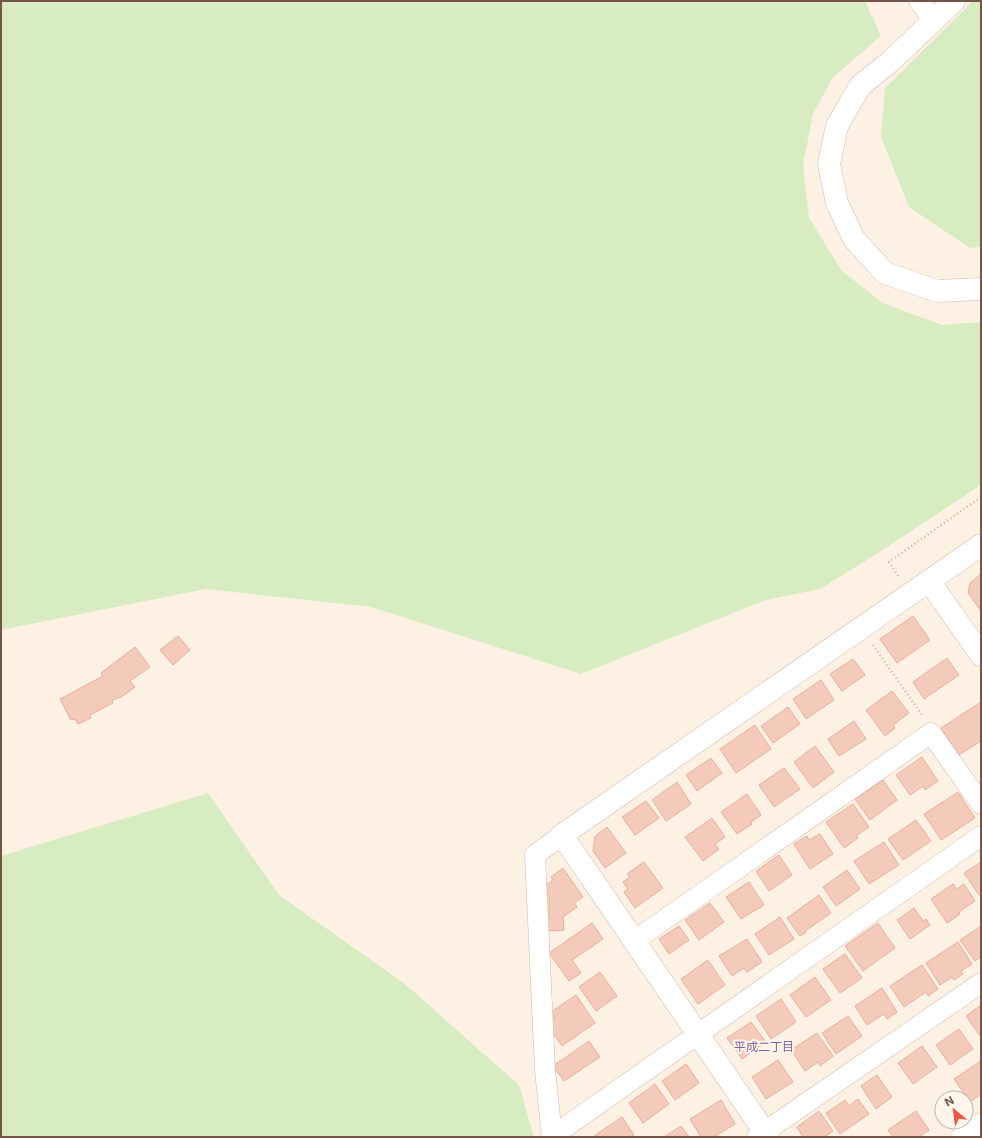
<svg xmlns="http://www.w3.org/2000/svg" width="982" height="1138" viewBox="0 0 982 1138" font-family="Inter,'Noto Sans JP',sans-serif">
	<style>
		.green { fill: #d8ecc2 }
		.building { fill: #f4cbba; stroke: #e8af9a }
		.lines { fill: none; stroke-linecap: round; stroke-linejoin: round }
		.minor-casing { stroke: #d1b9ac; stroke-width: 21 }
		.tertiary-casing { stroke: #d1b9ac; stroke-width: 23 }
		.path { stroke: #d9ae9d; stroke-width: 2.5; stroke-dasharray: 1 3; stroke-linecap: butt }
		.minor { stroke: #fff; stroke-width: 20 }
		.tertiary { stroke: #fff; stroke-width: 22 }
		.labels { text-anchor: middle; stroke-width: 4; stroke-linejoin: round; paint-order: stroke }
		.neighbourhood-label { font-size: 12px; fill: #82639b; stroke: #fff5eb }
	</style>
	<rect width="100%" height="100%" fill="#fdf1e4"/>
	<!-- green -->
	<path class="green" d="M1,1H865L881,36L833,77L813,114L803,165L809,218L842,271L883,303L942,325L981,322V485L864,562L820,589L765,600L581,674L371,607L206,589L1,630Z
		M973,1H981V247L970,248L909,207L881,137L885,88Z
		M208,793L279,895L405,984L519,1085L534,1137H1V856Z"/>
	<!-- building -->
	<path class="building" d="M981,574V611L968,593L970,583Z
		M913,616L930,640L897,663L880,639Z
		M178,636L190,650L173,665L160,650Z
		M135,647L150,667L130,681L135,687L120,698L119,697L112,701L113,703L90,715L91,718L78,724L75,719L71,720L60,699L103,676L101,673Z
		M947,658L959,675L924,699L913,682Z
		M853,659L865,675L842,691L830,674Z
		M821,680L834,700L806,719L793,699Z
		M892,691L909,713L893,725L895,728L885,736L866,710Z
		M981,702V741L959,755L941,728Z
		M788,707L800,724L773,743L761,726Z
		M854,721L866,739L839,756L828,739Z
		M755,725L771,749L736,773L720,749Z
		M815,746L834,772L813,788L794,762Z
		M922,757L938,781L925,790L923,786L910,795L896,775Z
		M711,758L722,773L697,791L686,775Z
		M784,768L800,789L774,807L759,785Z
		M883,780L897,800L870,820L855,799Z
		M677,782L691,804L666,821L652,800Z
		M958,792L975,818L941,840L924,814Z
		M747,794L761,815L751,822L752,824L737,834L721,812Z
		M646,801L659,818L635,835L622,817Z
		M853,804L869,827L856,836L858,838L844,848L826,822Z
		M712,818L725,837L715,844L719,849L703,861L685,837Z
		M916,820L931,841L903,860L888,839Z
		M607,827L626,853L605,868L593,851L595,836Z
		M820,834L833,854L810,869L794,844L807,836L809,840Z
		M884,842L899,865L869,884L854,861Z
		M779,855L792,875L769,891L756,871Z
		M644,862L663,888L635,908L624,892L628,889L623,882L630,877L627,874Z
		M981,862V894L979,895L964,873Z
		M563,868L583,897L574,903L577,907L563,917L564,930L547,931L546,914H549V897L542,888L553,880L551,877Z
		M847,870L860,889L836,906L823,887Z
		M749,882L764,905L741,919L726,897Z
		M953,884L957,889L964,884L975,901L959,912L960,914L947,923L931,899Z
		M819,895L831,913L805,931L806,932L800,936L787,918Z
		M710,903L724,922L699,940L685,920Z
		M914,908L923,921L926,919L930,925L910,939L897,920Z
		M780,917L794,939L769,955L755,934Z
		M592,923L603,939L572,960L581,973L569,981L549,953Z
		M878,923L895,948L863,971L845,946Z
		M679,926L689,940L669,954L659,939Z
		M981,926V957L975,961L960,940Z
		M747,939L762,962L747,972L744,968L732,976L719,956Z
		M958,942L972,964L961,971L963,974L954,980L952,977L940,985L926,963Z
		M845,954L862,978L840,993L823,969Z
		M708,960L725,985L698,1004L681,979Z
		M922,965L938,989L928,996L926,992L904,1007L890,986Z
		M600,972L617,996L596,1011L579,987Z
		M815,977L831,1000L806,1017L790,995Z
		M882,988L897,1012L887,1019L884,1014L867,1025L855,1006Z
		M576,995L595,1023L562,1046L547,1025L555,1019L551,1012Z
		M781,999L796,1022L771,1039L756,1016Z
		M981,1005V1035L980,1036L966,1016Z
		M848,1016L862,1036L836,1054L822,1033Z
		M751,1022L766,1042L742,1059L727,1038Z
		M959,1029L973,1049L950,1065L936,1045Z
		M817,1033L833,1056L820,1066L818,1062L805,1071L791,1050Z
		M589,1041L600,1057L564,1081L553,1066Z
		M922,1046L937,1067L913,1084L898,1063Z
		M778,1060L793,1082L766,1099L752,1077Z
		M981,1061V1094L970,1102L954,1079Z
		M686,1064L699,1083L675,1100L662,1081Z
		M877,1075L892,1097L876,1109L861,1086Z
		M655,1084L669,1104L643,1123L629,1103Z
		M858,1099L869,1114L840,1134L826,1113L845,1100L849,1106Z
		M721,1100L735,1124L714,1137H701L690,1119Z
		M819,1111L833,1131L824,1137H803L797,1127Z
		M916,1111L929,1130L919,1137H893L888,1130Z
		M622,1117L634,1135L631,1137H595L594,1136Z
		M681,1126L689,1137H664Z"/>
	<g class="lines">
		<defs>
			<path id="minor" d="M919,1L934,21
				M634,941L931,733L981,804
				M551,1137L981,836
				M552,1137L545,1070L535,855L562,835
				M757,1137L981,983
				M961,1137L981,1123"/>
			<path id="tertiary" d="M954,1L891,61L860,86L837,126L829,164L837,203L854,239L885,273L937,291L981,289
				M929,581L981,655
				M768,1137L562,835L981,545"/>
		</defs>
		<!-- minor casing -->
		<use href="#minor" class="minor-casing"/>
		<!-- tertiary casing -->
		<use href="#tertiary" class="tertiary-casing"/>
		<!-- path -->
		<path class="path" d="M898,576L889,562L981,497
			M873,645L922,715"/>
		<!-- minor -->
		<use href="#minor" class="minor"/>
		<!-- tertiary -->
		<use href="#tertiary" class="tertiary"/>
	</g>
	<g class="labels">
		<!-- neighbourhood labels -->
		<g class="neighbourhood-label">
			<text x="764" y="1051">平成二丁目</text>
		</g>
	</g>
	<!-- border -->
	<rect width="982" height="1138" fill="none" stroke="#775448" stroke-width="4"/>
	<!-- north arrow -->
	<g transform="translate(954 1110) rotate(331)"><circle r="19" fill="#fff5eb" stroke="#c9b5aa"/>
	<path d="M0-3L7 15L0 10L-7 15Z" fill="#ed5643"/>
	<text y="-6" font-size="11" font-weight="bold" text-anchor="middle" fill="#775448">N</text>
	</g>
</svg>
